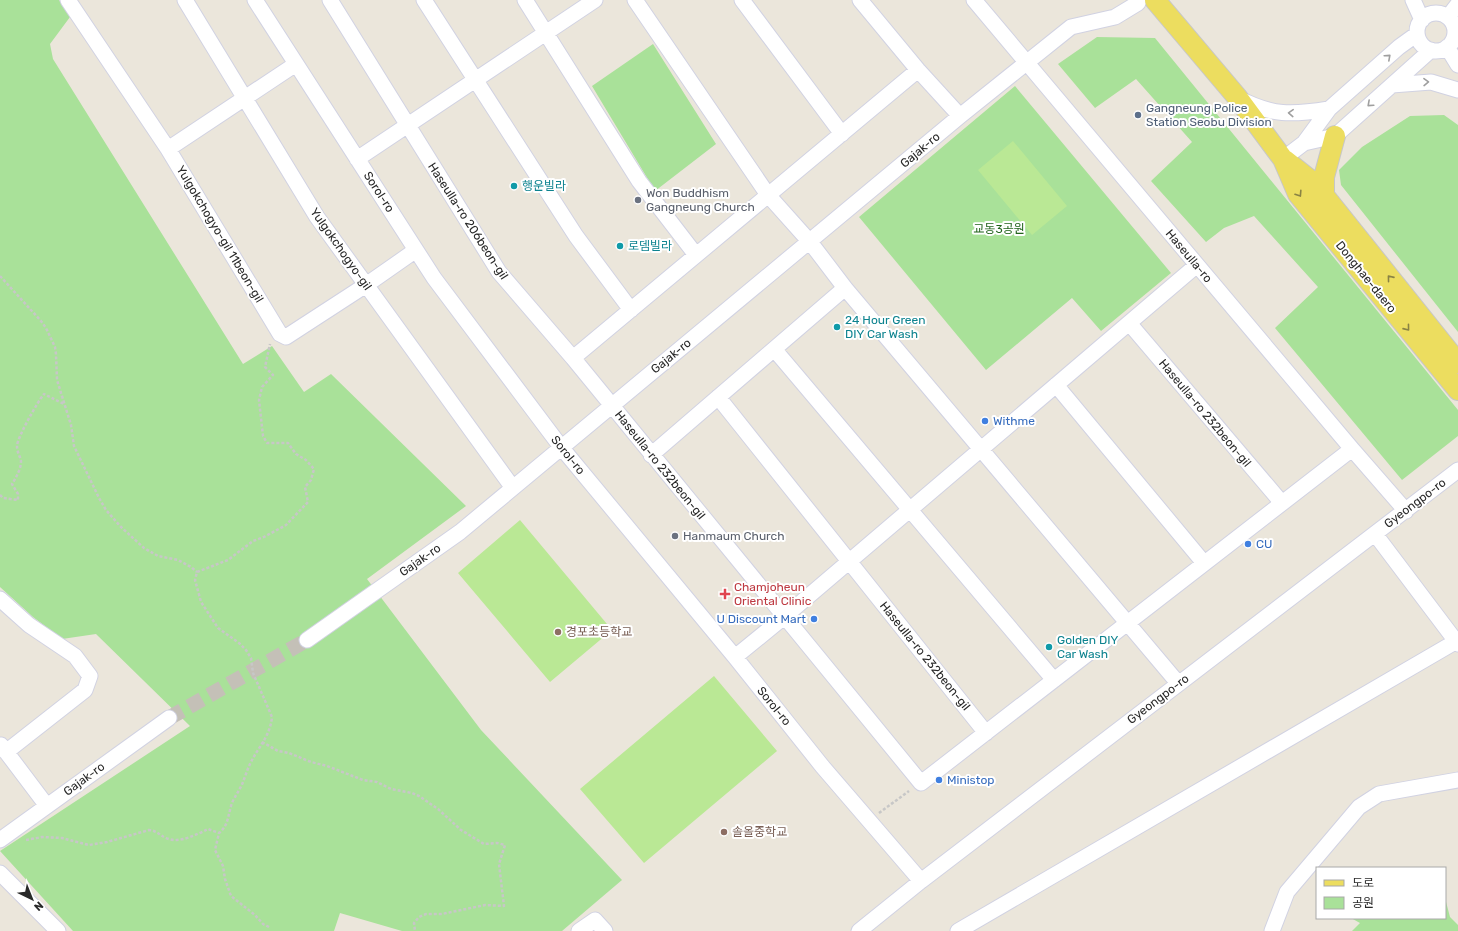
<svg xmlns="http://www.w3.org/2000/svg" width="1458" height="931" viewBox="0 0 1458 931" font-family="Rubik,'Noto Sans KR',sans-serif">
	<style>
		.green { fill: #a9e199 }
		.pitch { fill: #bae895 }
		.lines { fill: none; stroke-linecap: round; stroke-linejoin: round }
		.minor-tunnel { stroke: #c4c0b7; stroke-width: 15; stroke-dasharray: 15 8; stroke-linecap: butt }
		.minor-casing { stroke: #d1d2e2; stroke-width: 17 }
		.major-casing { stroke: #c7c7c7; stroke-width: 22 }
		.path { stroke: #c7c7c7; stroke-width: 2.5; stroke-dasharray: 3 2; stroke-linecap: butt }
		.minor { stroke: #fff; stroke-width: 15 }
		.major { stroke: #ecdd5f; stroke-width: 20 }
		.oneway { stroke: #9f9f9f }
		.oneway2 { stroke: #8a8344 }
		.service-dot { fill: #5c6f8a; stroke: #fff; stroke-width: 1.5 }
		.culture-dot { fill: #0f9aa8; stroke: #fff; stroke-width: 1.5 }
		.worship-dot { fill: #6b7280; stroke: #fff; stroke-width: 1.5 }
		.shop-dot { fill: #3f7fe0; stroke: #fff; stroke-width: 1.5 }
		.health-dot { fill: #e0444e; stroke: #fff; stroke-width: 1.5 }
		.education-dot { fill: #8d6e63; stroke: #fff; stroke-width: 1.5 }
		.labels { text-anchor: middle; stroke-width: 4; stroke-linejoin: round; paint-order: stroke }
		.service-label { font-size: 12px; fill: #4e5e75; stroke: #fff; text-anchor: start }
		.street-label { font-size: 12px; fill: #292929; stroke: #fff }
		.culture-label { font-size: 12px; fill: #0d838f; stroke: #fff; text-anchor: start }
		.worship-label { font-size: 12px; fill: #5b616d; stroke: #fff; text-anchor: start }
		.park-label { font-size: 12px; fill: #22641c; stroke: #fff }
		.shop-label { font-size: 12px; fill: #366cbe; stroke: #fff; text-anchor: start }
		.health-label { font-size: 12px; fill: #be3a42; stroke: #fff; text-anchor: start }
		.education-label { font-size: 12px; fill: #785e54; stroke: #fff; text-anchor: start }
	</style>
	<rect width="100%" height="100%" fill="#ebe6db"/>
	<!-- green -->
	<path class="green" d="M0,0H59L70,17L50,44L53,59L243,364L272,346L304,392L331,374L466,506L367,579L481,730L622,880L562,931H402L340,913L334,931H73L0,851L190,726L96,634L62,639L33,617L0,587Z
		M1097,37L1155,38L1458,410V436L1402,480L1275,328L1318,287L1254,216L1224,228L1206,242L1151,181L1192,142L1136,79L1095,108L1058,64Z
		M653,44L716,144L655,191L592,86Z
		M1015,86L1171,273L1101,331L1072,298L986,370L859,217Z
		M1444,115L1458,125V332L1341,185L1339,170L1362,147L1410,116Z
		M1445,898L1450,917L1458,925V931H1352L1360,923L1351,918H1445Z"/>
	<!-- pitch -->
	<path class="pitch" d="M1013,141L1067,206L1032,235L978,170Z
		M520,520L612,630L550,682L458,573Z
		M714,676L777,751L644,863L580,789Z"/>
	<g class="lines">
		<!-- minor-tunnel -->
		<path class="minor-tunnel" d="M169,718L307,640"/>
		<defs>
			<path id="minor" d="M68,0L168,149L280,334L286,337L366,285L416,250
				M185,0L317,217L513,488
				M255,0L434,278L561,447L735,657L822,766L921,881
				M330,0L499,272L573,358L921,783L1352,449
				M424,0L576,236L631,310
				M525,0L639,181L696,255
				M635,0L768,195L810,242L845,288L1178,683
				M742,0L842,134
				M860,0L918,70L960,116
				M974,0L1352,449L1406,511
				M1413,0L1422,20
				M1417 32a19 19 0 1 1 38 0a19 19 0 1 1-38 0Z
				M1448,17L1458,4
				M1417,34L1399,47L1329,109L1304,143L1335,136L1431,50
				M1447,47L1458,65
				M1392,85L1431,82L1458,90
				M1238,98C1272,116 1292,115 1329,109
				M168,149L296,64
				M357,159L595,0
				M1283,159L1304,143
				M1129,323L1282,503
				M774,349L1054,680
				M573,358L918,70
				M1056,385L1204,563
				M718,397L986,733
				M651,455L845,288
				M1375,534L1458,644
				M0,599L29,625L75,656L90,676L85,690L6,752
				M307,640L460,532L960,116L1071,27L1115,17L1138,3
				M735,657L784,617L1197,265
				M1,745L47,806
				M0,840L169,718
				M0,873L58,931
				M579,931L595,920L605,931
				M859,931L921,881L1458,470
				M958,931L1455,642
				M1272,931L1287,892L1359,807L1379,794L1458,780"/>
			<path id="major" d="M1155,0L1237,97L1283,159L1298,194L1458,390
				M1285,160L1314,183L1458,363
				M1324,194V177L1335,136"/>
		</defs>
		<!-- minor casing -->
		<use href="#minor" class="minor-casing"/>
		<!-- major casing -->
		<use href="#major" class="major-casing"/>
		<!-- path -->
		<path class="path" d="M0,276L41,321L46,328L55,347L56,354L57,380L71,425L74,446L99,498L106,510L121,527L144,548L158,556L178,560L191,567L197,572
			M0,495L3,498L18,500V494L12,484C16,478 21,469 21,461C20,456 17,452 17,446C17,438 38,401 44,394L64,404
			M262,742L278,751L289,753L311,762L327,766L363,780L377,782L391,789L412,793L419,796L438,809L461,830L484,844L497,843L505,845L499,864L504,906L485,905L442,914H426L419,917L414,923L415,931
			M879,813L909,791
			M26,840L42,837L62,838L89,845L107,842L149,830C158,831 159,835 166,838C178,844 196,835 208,829L219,833
			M269,927L263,924L255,915L231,896L225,879L223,866L215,850L219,833C229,825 228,814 232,803C234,798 237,794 239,790C244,782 246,772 250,764C258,747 270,737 272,717L253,673L251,658L246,650L239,643L218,628L201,602L195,580L197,572L228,560L253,541L264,537L286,525L308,502L305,487L311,480L314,469L306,460L296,454L288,443H267L263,436L259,400L262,387L273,375L265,367L270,344"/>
		<!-- minor -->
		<use href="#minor" class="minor"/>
		<!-- major -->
		<use href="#major" class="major"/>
	</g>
	<!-- one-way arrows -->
	<defs><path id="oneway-chevron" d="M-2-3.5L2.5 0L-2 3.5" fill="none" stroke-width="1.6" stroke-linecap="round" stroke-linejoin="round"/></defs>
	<g class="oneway">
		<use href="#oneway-chevron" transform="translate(1388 57) rotate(-42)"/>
		<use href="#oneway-chevron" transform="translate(1426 82) rotate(-1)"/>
		<use href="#oneway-chevron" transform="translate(1370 104) rotate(138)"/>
		<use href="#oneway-chevron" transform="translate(1291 113) rotate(-177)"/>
	</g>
	<g class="oneway2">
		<use href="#oneway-chevron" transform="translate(1299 194) rotate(57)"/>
		<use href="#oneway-chevron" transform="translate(1390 278) rotate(-129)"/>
		<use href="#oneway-chevron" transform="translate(1407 328) rotate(51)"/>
	</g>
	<!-- markers -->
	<circle class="service-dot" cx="1138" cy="115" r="4"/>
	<g class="culture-dot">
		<circle cx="514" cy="186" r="4"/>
		<circle cx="620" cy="246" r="4"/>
		<circle cx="837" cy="327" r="4"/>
		<circle cx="1049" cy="647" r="4"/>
	</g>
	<g class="worship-dot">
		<circle cx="638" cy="200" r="4"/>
		<circle cx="675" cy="536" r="4"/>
	</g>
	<g class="shop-dot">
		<circle cx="985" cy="421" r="4"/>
		<circle cx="1248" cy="544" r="4"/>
		<circle cx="814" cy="619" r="4"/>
		<circle cx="939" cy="780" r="4"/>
	</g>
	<path class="health-dot" d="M723 588h4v4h4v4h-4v4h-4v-4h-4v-4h4z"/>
	<g class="education-dot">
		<circle cx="558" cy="632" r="4"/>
		<circle cx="724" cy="832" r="4"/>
	</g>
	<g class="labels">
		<!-- service labels -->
		<g class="service-label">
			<text x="1146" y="112">Gangneung Police<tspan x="1146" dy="14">Station Seobu Division</tspan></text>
		</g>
		<!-- street labels -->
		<g class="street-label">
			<text transform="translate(920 150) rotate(-40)" y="4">Gajak-ro</text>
			<text transform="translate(379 192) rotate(57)" y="4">Sorol-ro</text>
			<text transform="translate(468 221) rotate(57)" y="4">Haseulla-ro 206beon-gil</text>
			<text transform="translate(220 234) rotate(59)" y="4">Yulgokchogyo-gil 11beon-gil</text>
			<text transform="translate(341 249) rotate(55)" y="4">Yulgokchogyo-gil</text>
			<text transform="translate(1189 256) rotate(50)" y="4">Haseulla-ro</text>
			<text transform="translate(1366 277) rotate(51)" y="4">Donghae-daero</text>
			<text transform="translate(671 356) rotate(-39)" y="4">Gajak-ro</text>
			<text transform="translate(1205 413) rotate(50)" y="4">Haseulla-ro 232beon-gil</text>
			<text transform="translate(568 455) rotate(51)" y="4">Sorol-ro</text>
			<text transform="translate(660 465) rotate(51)" y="4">Haseulla-ro 232beon-gil</text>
			<text transform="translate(1415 503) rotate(-37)" y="4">Gyeongpo-ro</text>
			<text transform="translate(420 560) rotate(-35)" y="4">Gajak-ro</text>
			<text transform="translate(925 656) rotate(51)" y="4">Haseulla-ro 232beon-gil</text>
			<text transform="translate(1158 699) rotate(-37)" y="4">Gyeongpo-ro</text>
			<text transform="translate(774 706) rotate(51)" y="4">Sorol-ro</text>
			<text transform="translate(84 779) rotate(-36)" y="4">Gajak-ro</text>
		</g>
		<!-- culture labels -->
		<g class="culture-label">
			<text x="522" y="190">행운빌라</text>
			<text x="628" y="250">로뎀빌라</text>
			<text x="845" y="324">24 Hour Green<tspan x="845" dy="14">DIY Car Wash</tspan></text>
			<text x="1057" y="644">Golden DIY<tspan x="1057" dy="14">Car Wash</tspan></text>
		</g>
		<!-- worship labels -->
		<g class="worship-label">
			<text x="646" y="197">Won Buddhism<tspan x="646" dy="14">Gangneung Church</tspan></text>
			<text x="683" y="540">Hanmaum Church</text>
		</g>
		<!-- park labels -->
		<g class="park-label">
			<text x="999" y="233">교동3공원</text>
		</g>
		<!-- shop labels -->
		<g class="shop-label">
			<text x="993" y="425">Withme</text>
			<text x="1256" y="548">CU</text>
			<text x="806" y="623" text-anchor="end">U Discount Mart</text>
			<text x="947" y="784">Ministop</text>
		</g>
		<!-- health labels -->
		<g class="health-label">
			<text x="734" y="591">Chamjoheun<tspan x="734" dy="14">Oriental Clinic</tspan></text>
		</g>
		<!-- education labels -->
		<g class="education-label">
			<text x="566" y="636">경포초등학교</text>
			<text x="732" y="836">솔올중학교</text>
		</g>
	</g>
	<!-- legend -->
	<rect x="1316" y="867" width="130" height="52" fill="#ffffff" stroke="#a9a9a9"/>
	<rect x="1324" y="880" width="20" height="6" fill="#ecdd5f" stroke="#a9a9a9"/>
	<text x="1352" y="887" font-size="12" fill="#292929">도로</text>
	<rect x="1324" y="897" width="20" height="12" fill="#a9e199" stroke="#a9a9a9"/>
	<text x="1352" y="907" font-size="12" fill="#292929">공원</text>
	<!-- north arrow -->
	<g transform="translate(32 899) rotate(137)" stroke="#ffffff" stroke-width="3" paint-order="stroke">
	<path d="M0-3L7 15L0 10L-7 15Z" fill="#292929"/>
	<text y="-6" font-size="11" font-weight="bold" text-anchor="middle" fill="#292929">N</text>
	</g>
</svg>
